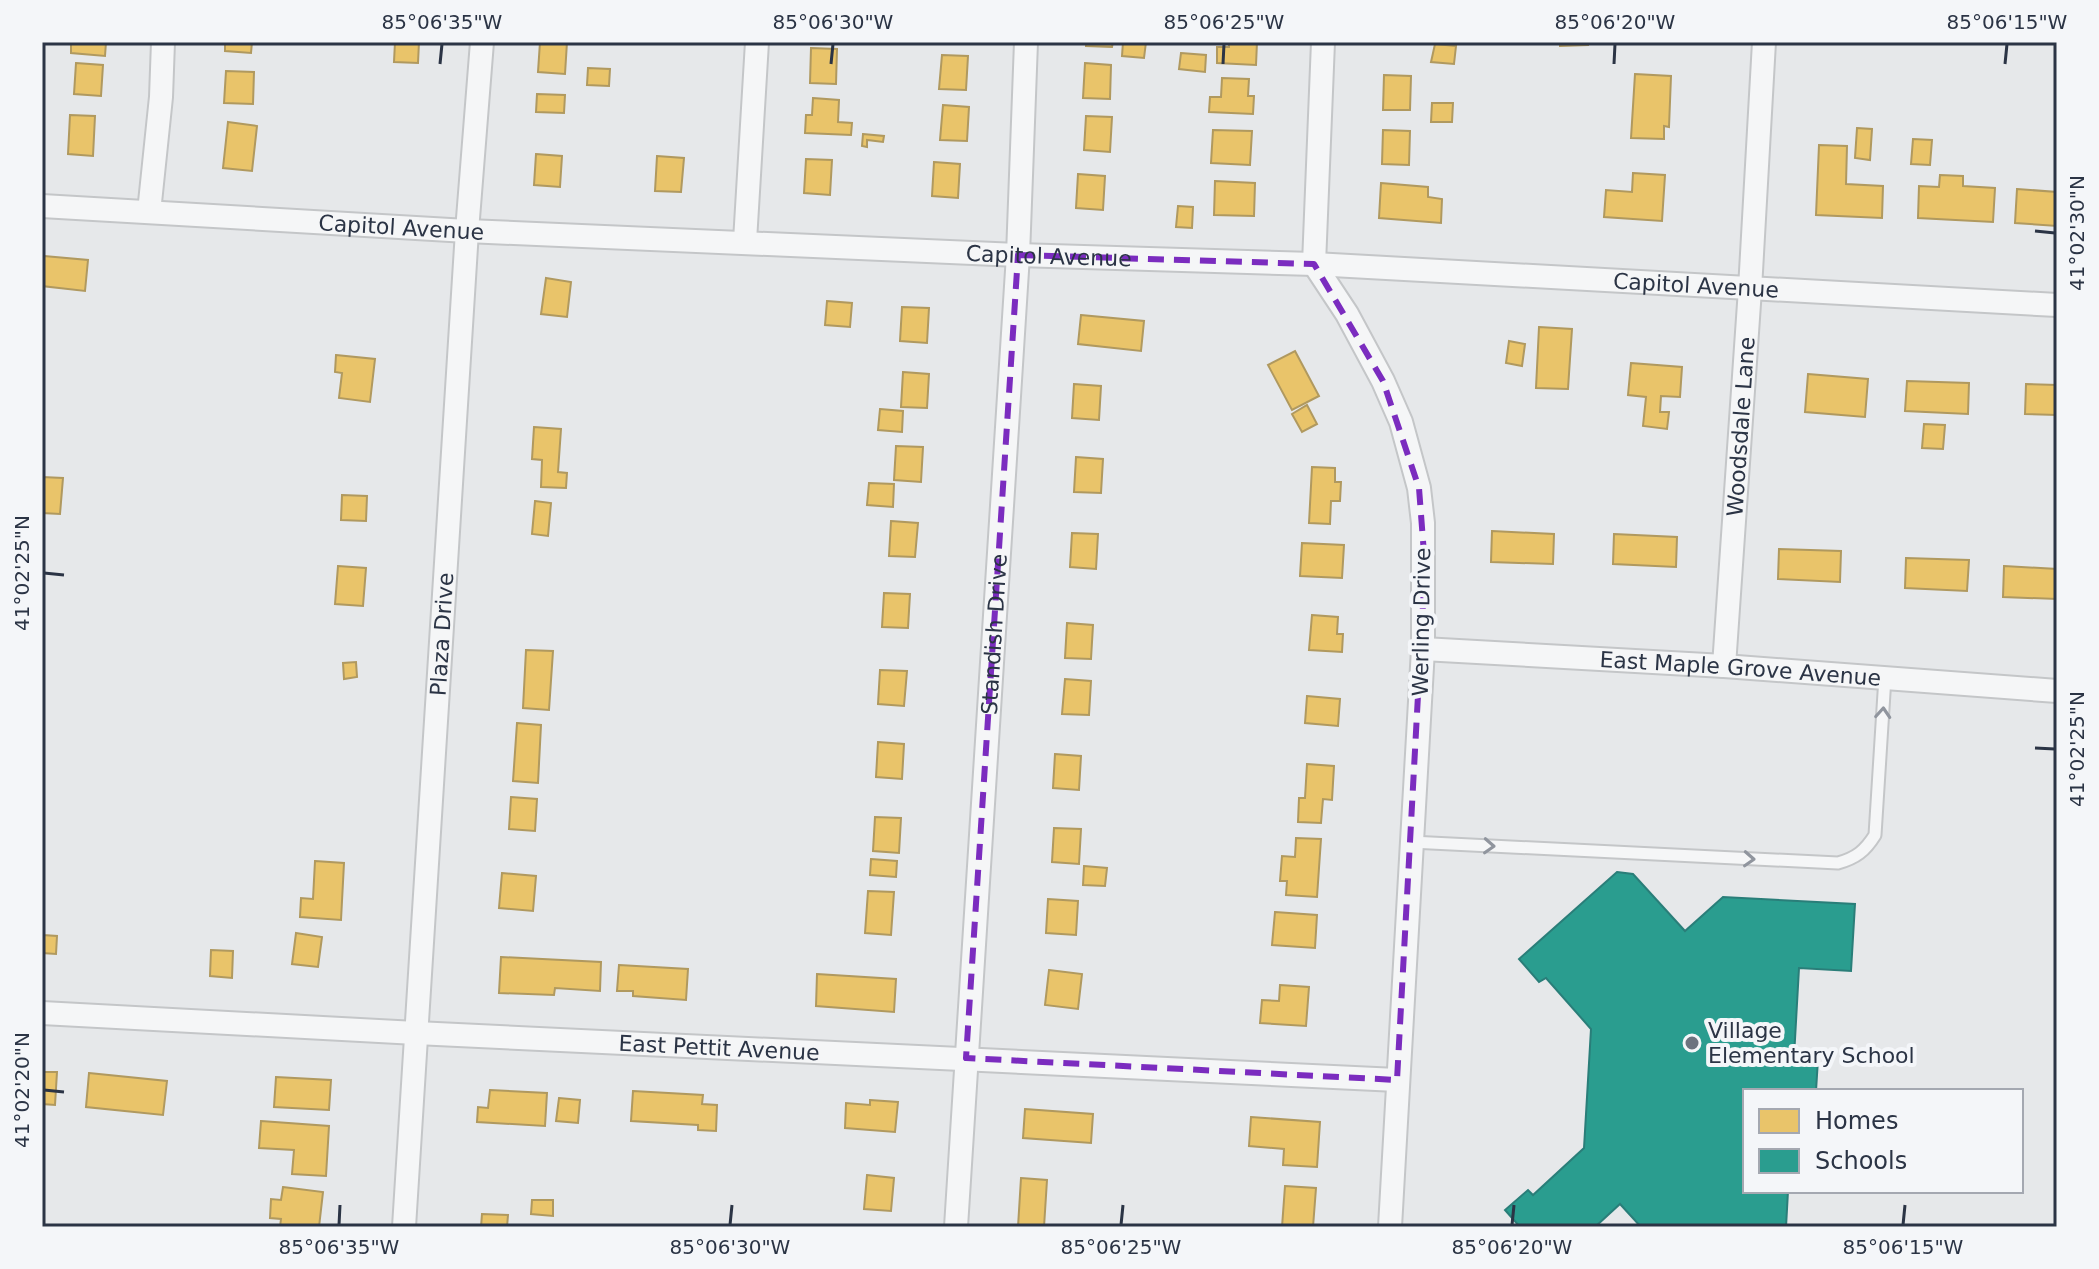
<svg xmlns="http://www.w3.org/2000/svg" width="2099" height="1269" font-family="'DejaVu Sans',sans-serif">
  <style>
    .homes { fill: #e9c46a; stroke: #b0995f; stroke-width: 2 }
    .schools { fill: #2a9d8f; stroke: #2a7e79; stroke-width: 2 }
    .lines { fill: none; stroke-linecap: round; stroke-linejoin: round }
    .lane-casing { stroke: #c4c6c8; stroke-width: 15 }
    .street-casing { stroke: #c4c6c8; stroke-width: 26 }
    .lane { stroke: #f5f6f7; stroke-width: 11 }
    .street { stroke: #f5f6f7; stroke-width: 22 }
    .oneway { stroke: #90959e }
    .marked { fill: none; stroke: #7b2cbf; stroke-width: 6; stroke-dasharray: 16 10; stroke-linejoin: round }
    .ticks { fill: none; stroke: #2b3445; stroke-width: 3 }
    .poi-dot { fill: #6c737f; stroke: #f4f6f9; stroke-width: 3 }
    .labels { text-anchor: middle; stroke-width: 8; stroke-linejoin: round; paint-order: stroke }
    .street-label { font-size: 22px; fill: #2b3445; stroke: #f4f6f9 }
    .poi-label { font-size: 22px; fill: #2b3445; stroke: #f4f6f9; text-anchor: start }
    .neatline { fill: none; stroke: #2b3445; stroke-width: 3 }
    .ticks-label { font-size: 20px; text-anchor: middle; fill: #2b3445 }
  </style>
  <rect width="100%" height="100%" fill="#e6e8ea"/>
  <g class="homes">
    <polygon points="71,42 106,42 105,56 71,53"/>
    <polygon points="225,42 252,42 251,53 225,51"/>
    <polygon points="395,42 419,42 418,63 394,62"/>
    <polygon points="540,42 567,42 565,74 538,72"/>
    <polygon points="1086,42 1113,42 1112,47 1086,46"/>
    <polygon points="1123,42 1146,42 1144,58 1122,56"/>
    <polygon points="1229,42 1257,42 1256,65 1217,63 1217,47 1229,47"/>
    <polygon points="1560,42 1588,42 1588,45 1560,46"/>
    <polygon points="1435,44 1456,46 1454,64 1431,62"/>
    <polygon points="811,48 837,49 836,84 810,83"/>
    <polygon points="1181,53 1206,55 1205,72 1179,69"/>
    <polygon points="942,55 968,56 966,90 939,89"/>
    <polygon points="76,63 103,65 101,96 74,94"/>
    <polygon points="1085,63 1111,65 1110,99 1083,98"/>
    <polygon points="588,68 610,69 609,86 587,85"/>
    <polygon points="226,71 254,72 253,104 224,103"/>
    <polygon points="1635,74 1671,76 1669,127 1664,126 1664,139 1631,138"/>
    <polygon points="1384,75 1411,76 1410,110 1383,110"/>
    <polygon points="1222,78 1249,79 1248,96 1254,96 1253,114 1209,112 1210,97 1221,97"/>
    <polygon points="537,94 565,95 564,113 536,112"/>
    <polygon points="813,98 839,100 838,122 852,123 851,135 805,133 806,115 812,115"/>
    <polygon points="1432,103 1453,103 1452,122 1431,122"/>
    <polygon points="943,105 969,107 967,141 940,140"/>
    <polygon points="70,115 95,116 93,156 68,154"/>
    <polygon points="1086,116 1112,117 1110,152 1084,150"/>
    <polygon points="228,122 257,126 252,171 223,168"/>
    <polygon points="1857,128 1872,129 1870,160 1855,158"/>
    <polygon points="1213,130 1252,131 1250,165 1211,163"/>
    <polygon points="1383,130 1410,131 1409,165 1382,164"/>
    <polygon points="863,134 884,136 883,142 867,140 867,147 862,146"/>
    <polygon points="1913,139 1932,140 1930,165 1911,164"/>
    <polygon points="1819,145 1847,146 1846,184 1883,186 1882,218 1816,215"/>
    <polygon points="536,154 562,156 560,187 534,185"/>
    <polygon points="657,156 684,158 681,192 655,191"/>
    <polygon points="806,159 832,160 830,195 804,193"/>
    <polygon points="934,162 960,164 958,198 932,196"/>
    <polygon points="1633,173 1665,175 1662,221 1604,217 1606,190 1632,192"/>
    <polygon points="1078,174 1105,176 1103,210 1076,208"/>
    <polygon points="1940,175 1963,176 1963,186 1995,188 1993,222 1918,218 1919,186 1939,187"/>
    <polygon points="1215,181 1255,183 1254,216 1214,215"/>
    <polygon points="1381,183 1428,187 1428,197 1442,199 1441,223 1379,218"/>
    <polygon points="2017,189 2057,192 2057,226 2015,223"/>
    <polygon points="1178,206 1193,207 1192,228 1176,227"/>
    <polygon points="44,256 88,260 85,291 42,286"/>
    <polygon points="546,278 571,282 567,317 541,314"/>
    <polygon points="827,301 852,303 850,327 825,325"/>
    <polygon points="902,307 929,308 927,343 900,341"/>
    <polygon points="1081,315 1144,321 1141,351 1078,344"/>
    <polygon points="1539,327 1572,329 1568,389 1536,388"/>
    <polygon points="1509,341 1525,344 1522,366 1506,363"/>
    <polygon points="1295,351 1319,396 1292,410 1268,365"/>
    <polygon points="336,355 375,359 370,402 339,398 342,373 335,372"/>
    <polygon points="1631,363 1682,367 1680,397 1661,396 1660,412 1669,412 1667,429 1643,426 1646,397 1628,395"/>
    <polygon points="903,372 929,374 927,408 901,407"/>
    <polygon points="1808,374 1868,379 1865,417 1805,412"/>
    <polygon points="1907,381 1969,383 1968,414 1905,411"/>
    <polygon points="1074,384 1101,386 1099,420 1072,418"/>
    <polygon points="2026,384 2057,385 2057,415 2025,414"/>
    <polygon points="1307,405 1317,424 1302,432 1292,414"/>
    <polygon points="880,409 903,411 902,432 878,430"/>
    <polygon points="1924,424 1945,425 1943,449 1922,448"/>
    <polygon points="534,427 561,429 558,472 567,473 566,488 541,487 542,460 532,459"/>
    <polygon points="896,446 923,447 921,482 894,480"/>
    <polygon points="1076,457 1103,459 1101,493 1074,492"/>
    <polygon points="1312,467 1335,468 1335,482 1341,482 1340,501 1331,501 1330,524 1309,523"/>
    <polygon points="42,477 63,478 60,514 42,513"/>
    <polygon points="869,483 894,484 893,507 867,505"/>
    <polygon points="342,495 367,496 366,521 341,520"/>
    <polygon points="535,501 551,503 548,536 532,534"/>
    <polygon points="891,521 918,523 915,557 889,556"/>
    <polygon points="1492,531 1554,534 1553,564 1491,562"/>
    <polygon points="1072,533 1098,534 1096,569 1070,567"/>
    <polygon points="1614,534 1677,537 1676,567 1613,564"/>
    <polygon points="1302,543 1344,545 1342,578 1300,576"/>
    <polygon points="1779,549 1841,551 1840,582 1778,579"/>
    <polygon points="1906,558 1969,560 1967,591 1905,588"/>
    <polygon points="338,566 366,568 363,606 335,604"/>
    <polygon points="2004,566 2057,569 2057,599 2003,597"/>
    <polygon points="884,593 910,594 908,628 882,627"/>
    <polygon points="1312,615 1338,617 1337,634 1343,634 1342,652 1309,650"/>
    <polygon points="1067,623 1093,625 1091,659 1065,658"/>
    <polygon points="526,650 553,651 549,710 523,708"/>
    <polygon points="356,662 357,677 344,679 343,663"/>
    <polygon points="880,670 907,671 904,706 878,704"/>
    <polygon points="1065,679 1091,681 1089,715 1062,714"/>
    <polygon points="1307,696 1340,699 1338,726 1305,723"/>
    <polygon points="517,723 541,725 538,783 513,781"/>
    <polygon points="878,742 904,744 902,779 876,777"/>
    <polygon points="1055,754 1081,756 1079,790 1053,788"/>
    <polygon points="1307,764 1334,766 1332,800 1323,799 1321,823 1298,822 1299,798 1305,798"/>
    <polygon points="511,797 537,799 535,831 509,829"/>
    <polygon points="875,817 901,818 899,853 873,851"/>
    <polygon points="1054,828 1081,829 1079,864 1052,862"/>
    <polygon points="1296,838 1321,839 1317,897 1286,895 1287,881 1280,881 1282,856 1295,857"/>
    <polygon points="871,859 897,861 896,877 870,875"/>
    <polygon points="315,861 344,863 341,920 300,917 301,898 313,899"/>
    <polygon points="1084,866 1107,868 1105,886 1083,885"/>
    <polygon points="502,873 536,876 533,911 499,908"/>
    <polygon points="868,891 894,892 891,935 865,933"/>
    <polygon points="1048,899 1078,901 1076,935 1046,933"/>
    <polygon points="1275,912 1317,915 1315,948 1272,945"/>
    <polygon points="42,922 43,935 57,936 56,954 42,953"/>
    <polygon points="296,933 322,937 318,967 292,964"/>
    <polygon points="211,950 233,951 232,978 210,976"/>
    <polygon points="501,957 601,962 600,991 555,988 554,995 499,993"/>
    <polygon points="619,965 688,969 686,1000 633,996 633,991 617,991"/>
    <polygon points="1049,970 1082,974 1078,1009 1045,1005"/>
    <polygon points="817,974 896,979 894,1012 816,1006"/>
    <polygon points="1280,985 1309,987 1306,1026 1260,1023 1262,1000 1279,1001"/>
    <polygon points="42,1072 57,1072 55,1105 42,1104"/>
    <polygon points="89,1073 167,1081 163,1115 86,1107"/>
    <polygon points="276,1077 331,1080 329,1110 274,1107"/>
    <polygon points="490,1090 547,1093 545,1126 477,1122 478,1107 488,1108"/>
    <polygon points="633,1091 703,1095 702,1104 717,1105 716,1131 698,1130 698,1125 631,1121"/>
    <polygon points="559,1098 580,1100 578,1123 556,1121"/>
    <polygon points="870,1100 898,1102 895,1132 845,1128 846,1103 870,1105"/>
    <polygon points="1025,1109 1093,1114 1091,1143 1023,1138"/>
    <polygon points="1251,1117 1320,1122 1317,1167 1283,1165 1284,1149 1249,1146"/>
    <polygon points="261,1121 329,1126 326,1176 292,1174 294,1150 259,1148"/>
    <polygon points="867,1175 894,1178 891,1211 864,1209"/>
    <polygon points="1021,1178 1047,1180 1044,1227 1018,1227"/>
    <polygon points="1285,1186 1316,1188 1313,1227 1282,1227"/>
    <polygon points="283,1187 323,1192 319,1227 280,1227 281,1219 270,1218 271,1199 281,1200"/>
    <polygon points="532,1200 553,1200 553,1216 531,1214"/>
    <polygon points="482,1214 508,1215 507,1227 481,1227"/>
  </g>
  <polygon class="schools" points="1617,872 1633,874 1685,931 1723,897 1855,904 1851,971 1799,968 1794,1057 1818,1059 1816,1091 1745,1091 1745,1191 1788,1191 1786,1227 1641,1227 1620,1204 1595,1227 1520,1227 1505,1210 1528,1190 1533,1195 1584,1148 1591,1029 1546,978 1539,982 1519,959"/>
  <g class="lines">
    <g class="lane-casing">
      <path id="lane" d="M1411 842 1838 863C1856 858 1865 851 1875 835L1885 677"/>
    </g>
    <g class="street-casing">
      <g id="street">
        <polyline points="1323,42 1314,264 1347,314 1383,381 1401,422 1419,488 1423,523 1423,649 1390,1227"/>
        <path id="s1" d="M42 206 467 231 1018 255 1314 264 2057 305"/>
        <polyline points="149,212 161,97 163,42"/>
        <polyline points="745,241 757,42"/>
        <path id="s2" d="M1423 649 1724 666 2057 691"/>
        <path id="s3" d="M1724 666 1750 289 1764 42"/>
        <path id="s4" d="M42 1013 416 1033 1397 1080"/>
        <path id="s5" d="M404 1227 467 231 482 42"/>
        <path id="s6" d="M956 1227 1018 255 1026 42"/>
      </g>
    </g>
    <use href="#lane" class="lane"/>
    <use href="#street" class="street"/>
  </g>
  <defs><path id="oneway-chevron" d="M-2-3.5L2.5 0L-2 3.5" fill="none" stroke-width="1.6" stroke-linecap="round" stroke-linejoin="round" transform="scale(2)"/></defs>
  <g class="oneway">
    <use href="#oneway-chevron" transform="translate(1883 713) rotate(-86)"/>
    <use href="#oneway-chevron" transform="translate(1489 846) rotate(3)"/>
    <use href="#oneway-chevron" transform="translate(1749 859) rotate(3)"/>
  </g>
  <path class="marked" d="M1018 255 1314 264 1383 381 1419 488 1425 567 1397 1080 966 1058Z"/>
  <path class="ticks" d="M440 64 442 44M831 64 833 44M1223 64 1224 44M1614 64 1615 44M2005 64 2007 44M2035 231 2055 233M44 573 64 575M2035 748 2055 749M44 1090 64 1092M339 1225 340 1205M730 1225 732 1205M1121 1225 1123 1205M1512 1225 1514 1205M1903 1225 1905 1205"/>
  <circle class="poi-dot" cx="1692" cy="1043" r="8"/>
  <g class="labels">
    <g class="street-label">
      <text dy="8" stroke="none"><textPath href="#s1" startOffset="360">Capitol Avenue</textPath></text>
      <text dy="8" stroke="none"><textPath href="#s1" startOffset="1008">Capitol Avenue</textPath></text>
      <text dy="8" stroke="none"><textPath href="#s1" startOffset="1656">Capitol Avenue</textPath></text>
      <text dy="8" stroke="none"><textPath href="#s3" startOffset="240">Woodsdale Lane</textPath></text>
      <text transform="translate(1421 622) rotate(-89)" y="8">Werling Drive</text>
      <text dy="8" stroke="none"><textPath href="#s5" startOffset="594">Plaza Drive</textPath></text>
      <text dy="8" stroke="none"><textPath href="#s6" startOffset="594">Standish Drive</textPath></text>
      <text dy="8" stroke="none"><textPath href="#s2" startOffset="318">East Maple Grove Avenue</textPath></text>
      <text dy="8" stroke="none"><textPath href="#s4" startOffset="678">East Pettit Avenue</textPath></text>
    </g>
    <g class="poi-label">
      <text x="1708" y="1038">Village<tspan x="1708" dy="25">Elementary School</tspan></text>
    </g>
  </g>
  <rect width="2099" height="1269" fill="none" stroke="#f4f6f9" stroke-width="88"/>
  <rect x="1743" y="1089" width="280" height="104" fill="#f4f6f9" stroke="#a4a8b1" stroke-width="2"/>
  <rect x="1759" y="1109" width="40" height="24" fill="#e9c46a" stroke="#a4a8b1" stroke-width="2"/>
  <text x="1815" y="1129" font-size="24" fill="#2b3445">Homes</text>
  <rect x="1759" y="1149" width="40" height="24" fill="#2a9d8f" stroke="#a4a8b1" stroke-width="2"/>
  <text x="1815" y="1169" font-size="24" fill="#2b3445">Schools</text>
  <rect x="44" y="44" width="2011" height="1181" class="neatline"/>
  <g class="ticks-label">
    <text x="442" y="29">85°06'35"W</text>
    <text x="833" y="29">85°06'30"W</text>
    <text x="1224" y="29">85°06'25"W</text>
    <text x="1615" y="29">85°06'20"W</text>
    <text x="2007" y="29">85°06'15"W</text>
    <text transform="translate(2077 233) rotate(-90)" y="7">41°02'30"N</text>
    <text transform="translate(22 573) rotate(-90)" y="7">41°02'25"N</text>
    <text transform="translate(2077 749) rotate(-90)" y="7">41°02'25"N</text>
    <text transform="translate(22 1090) rotate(-90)" y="7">41°02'20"N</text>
    <text x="339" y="1254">85°06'35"W</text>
    <text x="730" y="1254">85°06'30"W</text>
    <text x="1121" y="1254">85°06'25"W</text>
    <text x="1512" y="1254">85°06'20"W</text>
    <text x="1903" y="1254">85°06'15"W</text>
  </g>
</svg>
